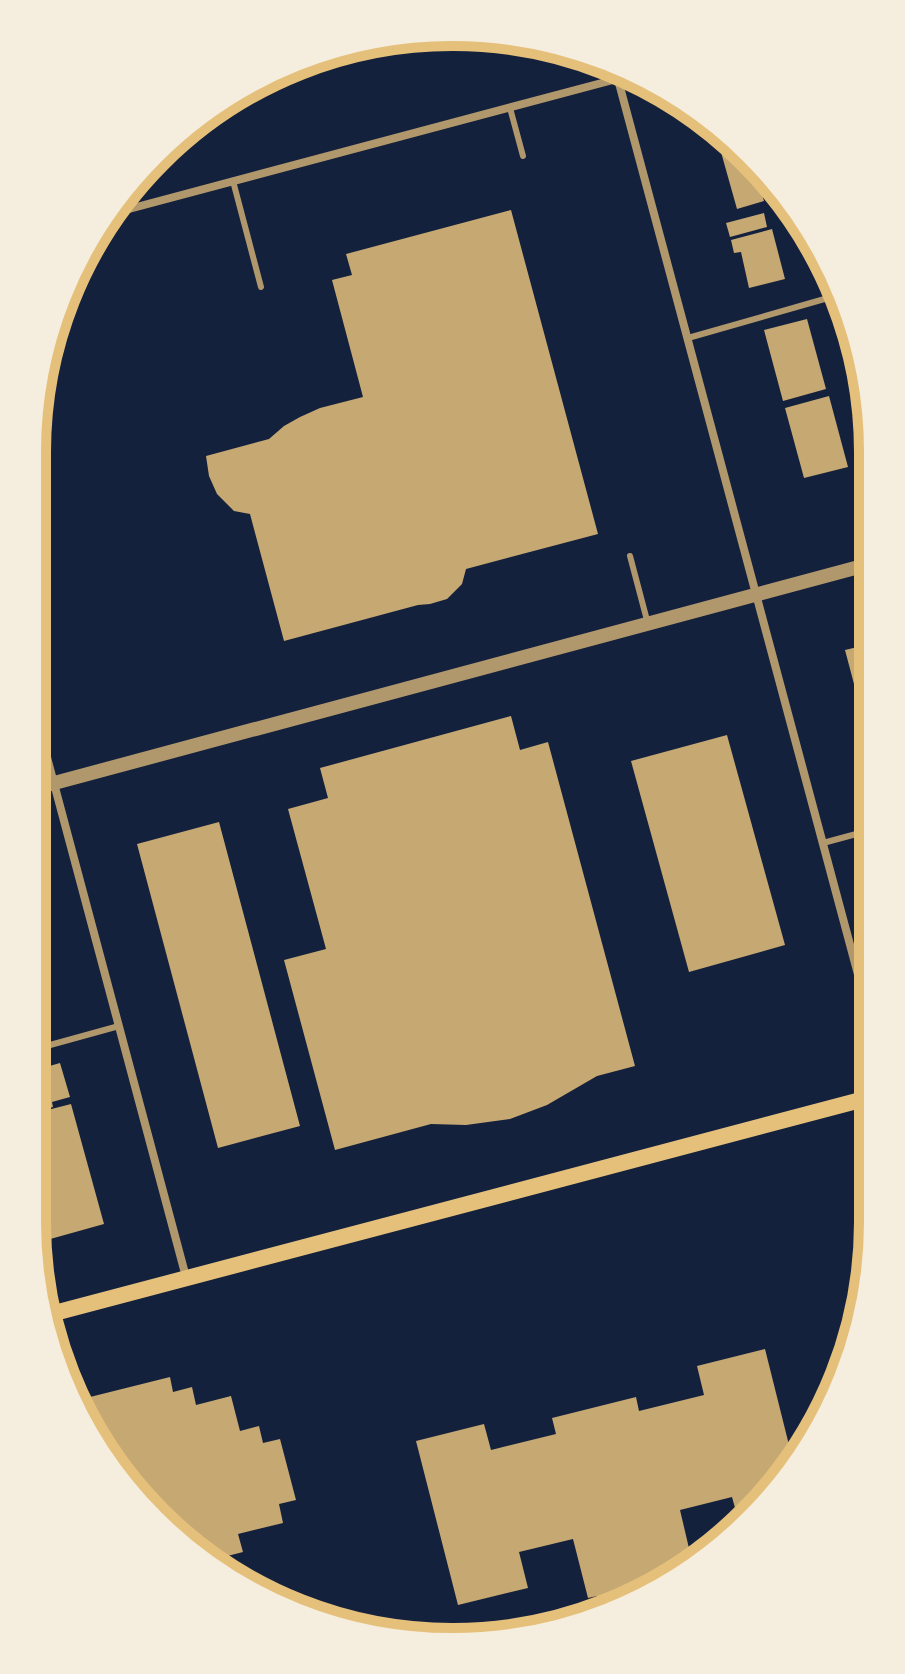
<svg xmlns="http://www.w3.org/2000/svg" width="905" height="1674" font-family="Quicksand,sans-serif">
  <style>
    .building { fill: #c6a872 }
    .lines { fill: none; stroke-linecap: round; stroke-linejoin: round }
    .service { stroke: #b1986c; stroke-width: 6 }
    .minor { stroke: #b1986c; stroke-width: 8 }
    .tertiary { stroke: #b1986c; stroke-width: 14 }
    .secondary { stroke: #e5c07b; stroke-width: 16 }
    .rim { fill: none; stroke: #e5c07b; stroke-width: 10 }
  </style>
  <rect width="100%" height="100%" fill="#14213d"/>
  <g class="building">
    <polygon points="394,43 354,56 351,46"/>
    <polygon points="345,46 349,61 315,70 313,62"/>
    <polygon points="309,64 311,73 277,82 277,79"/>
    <polygon points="734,141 774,187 761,191 764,201 737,209 719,145"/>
    <polygon points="511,210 598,534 466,569 462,584 447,599 430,604 418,605 284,641 250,514 234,511 217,494 209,476 206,456 269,439 284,426 300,417 320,408 363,397 332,280 352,275 346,254"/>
    <polygon points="764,213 767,227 730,237 726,223"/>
    <polygon points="772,229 785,279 749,288 741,252 734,253 731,240"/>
    <polygon points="810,234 829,268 819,271"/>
    <polygon points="807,319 826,389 783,401 764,330"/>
    <polygon points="866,385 869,398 869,458 851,389"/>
    <polygon points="829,396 848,467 804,478 785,408"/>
    <polygon points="870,644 870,716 863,718 845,650"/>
    <polygon points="511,716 520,750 548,742 635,1066 597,1076 547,1105 510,1119 466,1125 431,1124 335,1150 284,960 326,949 288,809 328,798 320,768"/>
    <polygon points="727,735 785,945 689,972 631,761"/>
    <polygon points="219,822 300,1126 218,1148 137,844"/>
    <polygon points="60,1063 70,1097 52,1102 53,1107 36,1112 34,1107 32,1108 32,1071"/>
    <polygon points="71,1104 104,1224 36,1243 32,1222 32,1114"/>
    <polygon points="765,1349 793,1461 740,1526 732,1497 680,1510 692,1561 614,1610 601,1613 597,1596 588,1598 573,1539 519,1552 528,1588 458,1605 416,1441 484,1424 491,1450 556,1434 552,1418 636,1397 639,1411 704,1395 697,1366"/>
    <polygon points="170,1377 173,1392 192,1387 196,1405 231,1396 240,1431 259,1426 263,1443 280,1439 296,1500 279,1504 283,1523 238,1534 243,1552 208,1561 170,1526 168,1515 161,1517 119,1478 78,1400"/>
  </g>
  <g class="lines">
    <g class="service">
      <polyline points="510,108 523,156"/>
      <polyline points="233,181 261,287"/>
      <polyline points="688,338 842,294"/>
      <polyline points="630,556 648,624"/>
      <polyline points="823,843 871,830"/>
      <polyline points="32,1050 119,1026"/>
    </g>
    <g class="minor">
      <polyline points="616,72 871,1023"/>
      <polyline points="114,213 628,76"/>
      <polyline points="33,705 186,1277"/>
    </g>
    <polyline class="tertiary" points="32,789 870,564"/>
    <polyline class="secondary" points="47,1315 872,1097"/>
  </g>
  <path d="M0 0H905V1674H0ZM452 46H453A406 406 0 0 1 859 452V1222A406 406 0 0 1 453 1628H452A406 406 0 0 1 46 1222V452A406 406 0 0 1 452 46Z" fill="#f5edde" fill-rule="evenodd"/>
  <path class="rim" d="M452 46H453A406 406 0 0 1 859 452V1222A406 406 0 0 1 453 1628H452A406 406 0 0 1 46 1222V452A406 406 0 0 1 452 46Z"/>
</svg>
